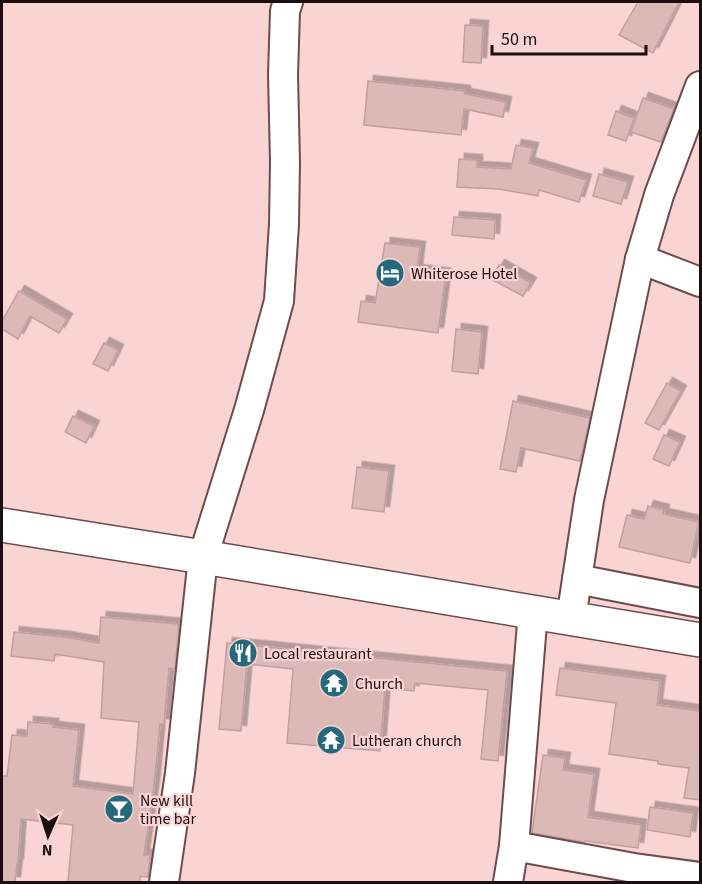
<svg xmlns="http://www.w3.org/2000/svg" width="702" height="884" font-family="'Source Sans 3',sans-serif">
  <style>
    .building { fill: #dcb8b7; stroke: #c29f9f; stroke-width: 1.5; filter: url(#shadow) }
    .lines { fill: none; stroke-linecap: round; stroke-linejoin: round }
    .minor-casing { stroke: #6c4c4d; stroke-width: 32 }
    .highway-casing { stroke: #6c4c4d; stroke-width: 36 }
    .minor { stroke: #fff; stroke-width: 28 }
    .highway { stroke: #fff; stroke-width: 33 }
    .labels { text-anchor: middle; stroke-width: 4.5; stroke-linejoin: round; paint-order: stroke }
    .poi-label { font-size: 16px; fill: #1b0e0e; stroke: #f9d4d3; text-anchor: start }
  </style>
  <defs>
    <filter id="shadow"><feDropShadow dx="5.5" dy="-5.5" stdDeviation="0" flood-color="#0004"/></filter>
  </defs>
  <rect width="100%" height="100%" fill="#f9d4d3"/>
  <g class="building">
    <polygon points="638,2 679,2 653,53 619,35"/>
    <polygon points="465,25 483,26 481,63 463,62"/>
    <polygon points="368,81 465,91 465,94 506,102 503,117 464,109 461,135 364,125"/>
    <polygon points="643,98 674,109 661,142 631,132"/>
    <polygon points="616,111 634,118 626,141 608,135"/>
    <polygon points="516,145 533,148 529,163 586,180 579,202 539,190 538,196 498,189 457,187 459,159 477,160 477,167 511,169"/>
    <polygon points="599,174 628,182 621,204 593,196"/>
    <polygon points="454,217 495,220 494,239 452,235"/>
    <polygon points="385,243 420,247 417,270 446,274 438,333 358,322 361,301 375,303"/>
    <polygon points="499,265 531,283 523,296 491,279"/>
    <polygon points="19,291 67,319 59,333 30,316 18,339 2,329 2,321"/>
    <polygon points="456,329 482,332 478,374 452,371"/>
    <polygon points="104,343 118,350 108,371 93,364"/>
    <polygon points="667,383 681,391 659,430 645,423"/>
    <polygon points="513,401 590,418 580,461 521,448 516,472 500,469"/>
    <polygon points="73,416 94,426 86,443 65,432"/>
    <polygon points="664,435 680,442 669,466 653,459"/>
    <polygon points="357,467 389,471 384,512 352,508"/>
    <polygon points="648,506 664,510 663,514 699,522 690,563 619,547 627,515 644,519"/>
    <polygon points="101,617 179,624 175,669 169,668 164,724 160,724 154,786 144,855 150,855 148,877 140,876 140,882 68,882 73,825 21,819 18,864 17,864 15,882 2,882 2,776 7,776 12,735 27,736 28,722 53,724 53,727 79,730 73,786 133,794 139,722 101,718 104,662 55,654 54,661 11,656 14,632 65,637 99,643"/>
    <polygon points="227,643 507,671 498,761 481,759 488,690 415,683 414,691 385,688 380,751 287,743 293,669 247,664 241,731 219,729"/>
    <polygon points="560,668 660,681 657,705 700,711 700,800 684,798 689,768 658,764 658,761 609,754 616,703 556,695"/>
    <polygon points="543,755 565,758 563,770 594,774 588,817 641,825 638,848 585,841 584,842 532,833"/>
    <polygon points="650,807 693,813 690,837 647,830"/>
  </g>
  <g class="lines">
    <g class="minor-casing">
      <g id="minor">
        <polyline points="640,259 700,282"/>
        <polyline points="577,579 700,603"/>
        <polyline points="571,619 589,500 640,259 659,195 700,86"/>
        <polyline points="514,846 634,868 700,877"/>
        <polyline points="164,882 180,773 203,557 249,410 279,301 284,224 285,162 283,75 285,11 288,2"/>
        <polyline points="508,882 514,846 533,611"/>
      </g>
    </g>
    <g class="highway-casing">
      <polyline id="highway" points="2,525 203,557 700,640"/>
    </g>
    <use href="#minor" class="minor"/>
    <use href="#highway" class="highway"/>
  </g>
  <defs>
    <g id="hotel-disc" transform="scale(1.5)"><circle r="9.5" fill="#27697c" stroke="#f9d4d3"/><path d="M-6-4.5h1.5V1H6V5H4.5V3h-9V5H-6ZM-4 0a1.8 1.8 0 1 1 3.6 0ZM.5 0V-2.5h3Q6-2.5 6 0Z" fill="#fff"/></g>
    <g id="restaurant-disc" transform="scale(1.5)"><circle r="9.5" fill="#27697c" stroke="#f9d4d3"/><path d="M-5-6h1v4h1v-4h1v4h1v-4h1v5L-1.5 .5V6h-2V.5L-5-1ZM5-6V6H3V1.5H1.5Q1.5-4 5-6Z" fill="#fff"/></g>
    <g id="temple-disc" transform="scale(1.5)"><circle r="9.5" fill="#27697c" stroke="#f9d4d3"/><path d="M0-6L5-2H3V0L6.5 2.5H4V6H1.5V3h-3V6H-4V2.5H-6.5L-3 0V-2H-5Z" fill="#fff"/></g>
    <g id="bar-disc" transform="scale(1.5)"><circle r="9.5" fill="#27697c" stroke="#f9d4d3"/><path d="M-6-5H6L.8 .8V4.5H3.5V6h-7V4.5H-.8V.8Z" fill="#fff"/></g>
  </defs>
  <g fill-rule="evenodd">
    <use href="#hotel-disc" x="390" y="273"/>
    <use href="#restaurant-disc" x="243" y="653"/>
    <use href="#temple-disc" x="334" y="683"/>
    <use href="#temple-disc" x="331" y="740"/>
    <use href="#bar-disc" x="119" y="809"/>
  </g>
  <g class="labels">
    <g class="poi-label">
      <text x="411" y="279">Whiterose Hotel</text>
      <text x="264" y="659">Local restaurant</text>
      <text x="355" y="689">Church</text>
      <text x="352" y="746">Lutheran church</text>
      <text x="140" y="806">New kill<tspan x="140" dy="18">time bar</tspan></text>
    </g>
  </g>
  <rect width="702" height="884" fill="none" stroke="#1b0e0e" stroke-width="6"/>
  <g transform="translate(48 836) rotate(183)" stroke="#f9d4d3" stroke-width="4.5" paint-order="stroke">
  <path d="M0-4.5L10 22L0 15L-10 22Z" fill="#1b0e0e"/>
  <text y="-9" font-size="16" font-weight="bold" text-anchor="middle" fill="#1b0e0e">N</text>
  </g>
  <path d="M492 45v9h154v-9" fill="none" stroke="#1b0e0e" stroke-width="3"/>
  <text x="501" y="45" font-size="18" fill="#1b0e0e" stroke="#f9d4d3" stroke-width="4.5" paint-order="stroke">50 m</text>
</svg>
